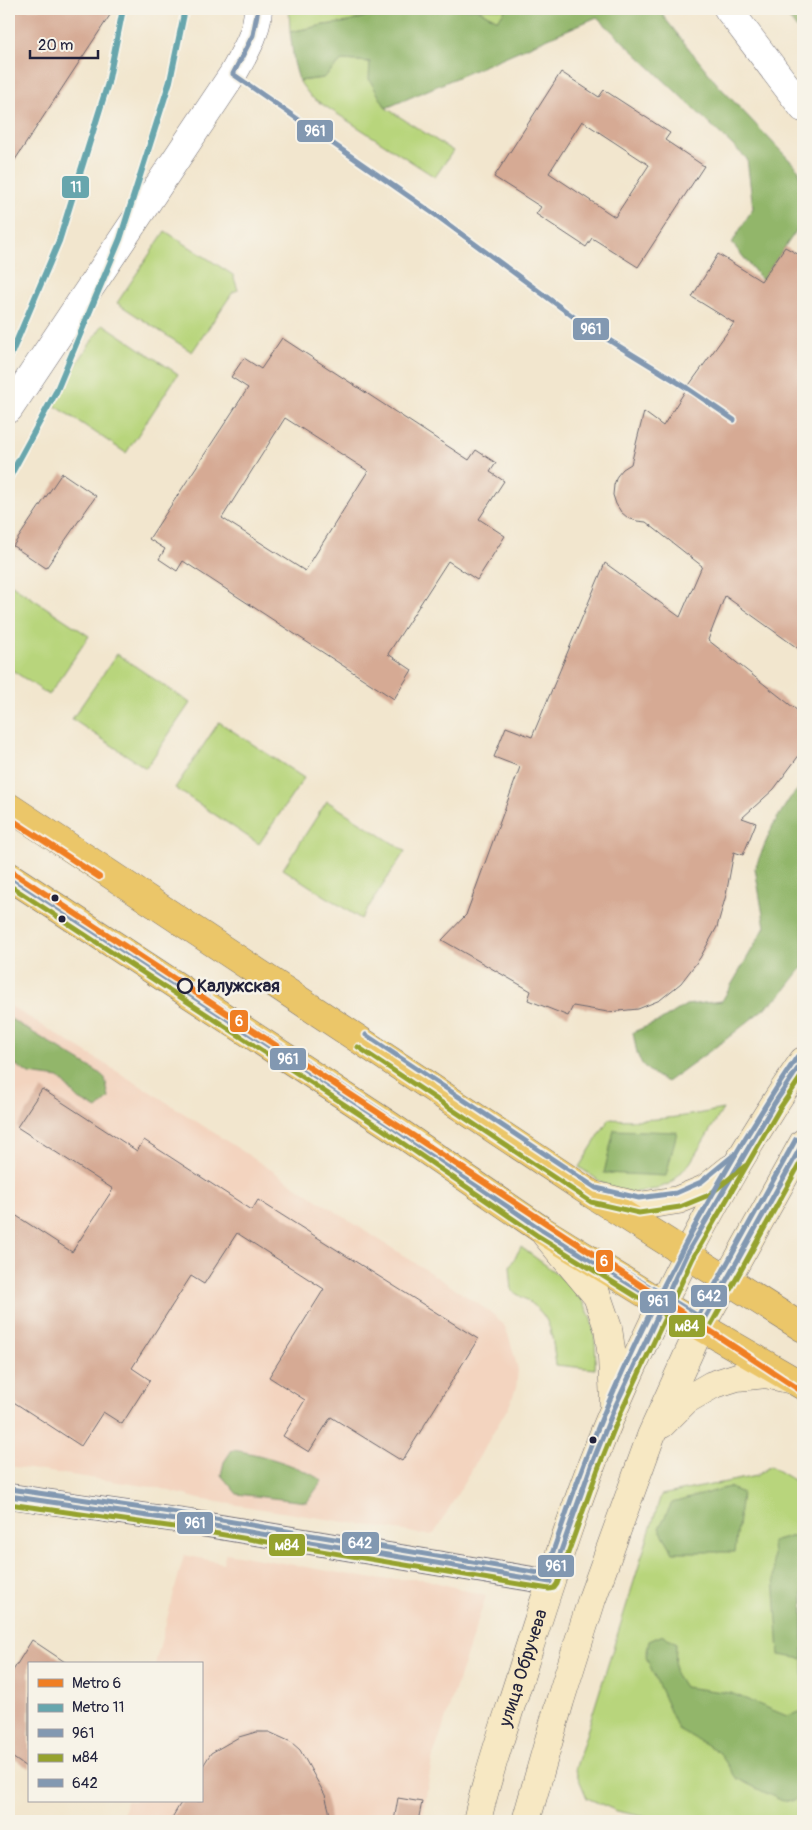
<svg xmlns="http://www.w3.org/2000/svg" width="812" height="1830" font-family="Pangolin,sans-serif">
  <style>
    .built { fill: #f3d4bf }
    .green { fill: #b8d57b; stroke: #6d7c5b }
    .forest { fill: #92b66b; stroke: #5a6c53 }
    .building { fill: #d6aa94; fill-rule: evenodd }
    .lines { fill: none; stroke-linecap: round; stroke-linejoin: round }
    .minor-casing { stroke: #6b676e; stroke-width: 26 }
    .tertiary-casing { stroke: #6b676e; stroke-width: 29 }
    .secondary-casing { stroke: #6b676e; stroke-width: 29 }
    .primary-casing { stroke: #6b676e; stroke-width: 29 }
    .minor { stroke: #fff; stroke-width: 24 }
    .tertiary { stroke: #fff; stroke-width: 28 }
    .secondary { stroke: #f7e8c3; stroke-width: 28 }
    .primary { stroke: #ebc669; stroke-width: 28 }
    .bus-1-casing { stroke: #f7f3e8; stroke-width: 9 }
    .bus-2-casing { stroke: #f7f3e8; stroke-width: 9 }
    .bus-3-casing { stroke: #f7f3e8; stroke-width: 9 }
    .bus-1 { stroke: #8298b1; stroke-width: 5 }
    .bus-2 { stroke: #95a22e; stroke-width: 5 }
    .bus-3 { stroke: #8298b1; stroke-width: 5 }
    .metro-1-casing { stroke: #f7f3e8; stroke-width: 10 }
    .metro-2-casing { stroke: #f7f3e8; stroke-width: 10 }
    .metro-1 { stroke: #f07e23; stroke-width: 6 }
    .metro-2 { stroke: #67a6ad; stroke-width: 6 }
    .bus-dot { fill: #22223b; stroke: #f7f3e8; stroke-width: 2 }
    .stop-dot { fill: #f7f3e8; stroke: #22223b; stroke-width: 2.5 }
    .labels { text-anchor: middle; stroke-width: 5; stroke-linejoin: round; paint-order: stroke }
    .stop-label { font-size: 18px; font-weight: bold; fill: #22223b; stroke: #f7f3e8; text-anchor: start }
    .street-label { font-size: 18px; fill: #22223b; stroke: #f7f3e8 }
    .line-badge { stroke: #f7f3e8; stroke-width: 2 }
    .badge-label { font-size: 14px; text-anchor: middle; font-weight: bold; fill: #fff }
  </style>
  <rect width="100%" height="100%" fill="#f7f3e8"/>
  <filter id="ink" filterUnits="userSpaceOnUse"><feTurbulence type="fractalNoise" baseFrequency=".02" numOctaves="2"/><feDisplacementMap in="SourceGraphic" scale="10" xChannelSelector="R" yChannelSelector="G"/><feConvolveMatrix kernelMatrix="1 2 1 2 8 2 1 2 1" color-interpolation-filters="sRGB"/></filter>
  <filter id="wash" filterUnits="userSpaceOnUse"><feTurbulence type="fractalNoise" baseFrequency=".0096" numOctaves="4" result="noise"/><feDisplacementMap in="SourceGraphic" scale="20" xChannelSelector="R" yChannelSelector="G"/><feGaussianBlur stdDeviation="1.12" result="paint"/><feColorMatrix in="noise" values="0 0 0 0 0 0 0 0 0 0 0 0 0 0 0 0 0 1.4 0 .05"/><feComposite in="paint" operator="in"/></filter>
  <g filter="url(#wash)">
    <rect width="100%" height="100%" fill="#f2e6ce"/>
    <g class="built">
      <polygon points="9,1005 157,1096 480,1305 495,1316 504,1325 509,1337 518,1370 516,1388 510,1404 434,1534 428,1535 346,1522 199,1499 159,1488 9,1466"/>
      <polygon points="226,1553 374,1579 424,1579 486,1596 432,1760 422,1821 122,1821 126,1801 201,1801 201,1664 155,1664 184,1555 223,1563"/>
    </g>
    <g class="green">
      <polygon points="289,9 418,9 410,12 384,10 349,22 324,25 290,32"/>
      <polygon points="477,9 506,9 498,20"/>
      <polygon points="343,60 370,62 386,108 453,151 435,177 311,97 299,81 323,78"/>
      <polygon points="165,231 233,275 238,290 233,292 192,352 117,303"/>
      <polygon points="103,324 178,374 126,453 51,403"/>
      <polygon points="9,583 89,636 49,695 9,668"/>
      <polygon points="117,654 190,703 146,768 72,719"/>
      <polygon points="219,722 304,778 259,844 175,788"/>
      <polygon points="327,801 405,851 361,919 283,869"/>
      <path d="M723 1109 690 1163 671 1183 657 1189 630 1193 613 1190 579 1167 609 1119C650 1122 684 1117 723 1109Z"/>
      <path d="M521 1247C572 1285 600 1299 595 1369L556 1365C550 1321 551 1314 512 1291L510 1266Z"/>
      <polygon points="770,1466 803,1486 803,1821 665,1821 617,1811 587,1798 575,1770 661,1495 756,1476"/>
    </g>
    <g class="forest">
      <polygon points="418,9 477,9 498,20 506,9 662,9 663,16 718,85 799,170 803,221 762,280 732,243 753,208 747,159 597,17 386,108 369,79 370,62 343,60 323,78 299,81 294,62 290,32 324,25 349,22 384,10 410,12"/>
      <polygon points="782,9 803,9 803,37"/>
      <path d="M803 784V967L780 996 725 1040 667 1082C639 1067 638 1062 633 1032L660 1021 686 1005 722 1001 765 927 755 868 773 825 790 798Z"/>
      <polygon points="9,1018 98,1072 105,1078 109,1098 97,1109 79,1099 59,1078 29,1074 9,1060"/>
      <polygon points="614,1130 677,1132 666,1176 604,1173"/>
      <path d="M232 1450C257 1453 302 1466 322 1481L307 1502 237 1494 221 1475 224 1462Z"/>
      <polygon points="729,1487 742,1493 735,1552 673,1552 659,1528 672,1503"/>
      <polygon points="800,1534 803,1535 803,1659 779,1655 772,1542"/>
      <polygon points="663,1635 676,1643 675,1673 684,1687 731,1693 787,1716 803,1711 803,1796 793,1801 778,1799 736,1778 719,1752 678,1729 646,1657 649,1641"/>
    </g>
    <g id="blocks">
      <g class="building">
        <polygon points="9,9 114,9 9,169"/>
        <path d="M561 72 599 97 604 90 670 133 665 140 704 166 638 267 592 238 586 247 536 214 541 207 494 177ZM582 121 649 165 615 217 549 173Z"/>
        <polygon points="785,247 803,257 803,652 725,596 708,640 803,715 803,750 774,789 742,818 756,823 750,838 743,855 734,852 726,895 717,927 700,958 681,983 660,1000 638,1009 608,1012 573,1006 568,1016 528,1000 531,991 442,940 466,915 520,767 494,757 506,727 532,737 605,563 680,617 702,566 646,522 637,521 628,518 621,512 616,504 613,495 614,485 617,476 623,469 631,464 644,412 663,426 687,388 734,323 692,297 718,254 761,281"/>
        <path d="M282 338 469 460 476 450 496 463 490 472 504 481 479 519 505 536 477 580 448 561 388 654 412 670 394 699 183 561 177 571 159 559 165 549 149 539 248 388 231 377 244 358 261 369ZM285 418 368 471 305 571 222 518Z"/>
        <polygon points="62,473 96,496 46,568 13,546"/>
        <polygon points="42,1089 137,1151 144,1140 252,1210 258,1200 478,1339 402,1461 331,1417 309,1452 283,1436 305,1400 269,1377 324,1289 237,1233 204,1284 191,1276 132,1368 150,1380 122,1424 103,1412 81,1446 9,1399 9,1211 72,1252 113,1189 17,1127"/>
        <polygon points="32,1640 68,1664 29,1664 29,1769 9,1755 9,1677"/>
        <polygon points="256,1732 269,1732 291,1742 300,1750 325,1795 329,1810 330,1821 170,1821 182,1801 201,1801 201,1769 211,1753 239,1737"/>
        <polygon points="398,1798 422,1802 418,1821 394,1821"/>
      </g>
    </g>
  </g>
  <g filter="url(#ink)">
    <use href="#blocks" fill-opacity="0" stroke="#6b676e" stroke-width="1"/>
    <g class="lines">
      <g class="minor-casing">
        <polyline id="minor" points="9,1496 190,1522 550,1582"/>
      </g>
      <g class="tertiary-casing">
        <g id="tertiary">
          <polyline points="728,9 803,108"/>
          <path d="M9 409 233 74C245 52 257 34 258 9"/>
        </g>
      </g>
      <g class="secondary-casing">
        <g id="secondary">
          <polyline points="598,1196 639,1206 678,1200 705,1189 730,1169"/>
          <polyline points="546,1235 597,1296 608,1328 612,1357 614,1404"/>
          <polyline points="662,1424 686,1400 712,1385 737,1377 766,1374 793,1380"/>
          <path id="s1" d="M477 1821C489 1767 509 1714 525 1661 552 1577 579 1491 614 1409 666 1288 728 1170 803 1061"/>
          <polyline points="526,1821 560,1701 592,1599 651,1436 701,1326 803,1143"/>
        </g>
      </g>
      <g class="primary-casing">
        <g id="primary">
          <polyline points="9,807 593,1195 803,1328"/>
          <polyline points="9,876 389,1125 542,1230 662,1304 803,1386"/>
        </g>
      </g>
      <use href="#minor" class="minor"/>
      <use href="#tertiary" class="tertiary"/>
      <use href="#secondary" class="secondary"/>
      <use href="#primary" class="primary"/>
      <g class="bus-1-casing">
        <g id="bus-1">
          <polyline points="258,9 253,35 233,74 437,216 586,326 687,388 734,420"/>
          <polyline points="9,876 389,1125 542,1230 662,1304 701,1326 803,1143"/>
          <polyline points="9,1496 190,1522 550,1582 591,1466 614,1409 686,1255 774,1104 803,1061"/>
        </g>
      </g>
      <g class="bus-2-casing">
        <g id="bus-2">
          <polyline points="9,885 385,1131 538,1236 658,1310 699,1333 704,1333 708,1330 803,1158"/>
          <polyline points="358,1047 591,1202 639,1213 680,1207 709,1195 745,1166"/>
          <polyline points="9,1504 189,1529 549,1589 554,1588 557,1584 598,1469 621,1412 693,1258 780,1108 803,1074"/>
        </g>
      </g>
      <g class="bus-3-casing">
        <g id="bus-3">
          <polyline points="13,870 393,1119 546,1224 698,1316 796,1139"/>
          <polyline points="366,1035 596,1188 639,1198 676,1193 701,1182 735,1154"/>
          <path d="M10 1489 191 1515 545 1574C565 1518 583 1461 607 1406 660 1285 723 1167 797 1057"/>
        </g>
      </g>
      <use href="#bus-1" class="bus-1"/>
      <use href="#bus-2" class="bus-2"/>
      <use href="#bus-3" class="bus-3"/>
      <g class="metro-1-casing">
        <g id="metro-1">
          <polyline points="9,818 99,877"/>
          <polyline points="9,870 803,1392"/>
        </g>
      </g>
      <g class="metro-2-casing">
        <g id="metro-2">
          <polyline points="9,359 59,241 108,83 123,9"/>
          <polyline points="9,478 56,392 120,239 170,81 185,9"/>
        </g>
      </g>
      <use href="#metro-1" class="metro-1"/>
      <use href="#metro-2" class="metro-2"/>
    </g>
  </g>
  <g class="bus-dot">
    <circle cx="55" cy="898" r="4.5"/>
    <circle cx="62" cy="919" r="4.5"/>
    <circle cx="593" cy="1440" r="4.5"/>
  </g>
  <circle class="stop-dot" cx="185" cy="986" r="7"/>
  <g class="labels">
    <g class="stop-label">
      <text x="197" y="992">Калужская</text>
    </g>
    <g class="street-label">
      <text dy="6" stroke="none"><textPath href="#s1" startOffset="160">улица Обручева</textPath></text>
    </g>
  </g>
  <g class="line-badge">
    <rect x="296" y="119" width="38" height="24" rx="5" fill="#8298b1"/>
    <rect x="61" y="175" width="29" height="24" rx="5" fill="#67a6ad"/>
    <rect x="572" y="317" width="38" height="24" rx="5" fill="#8298b1"/>
    <rect x="229" y="1009" width="20" height="24" rx="5" fill="#f07e23"/>
    <rect x="269" y="1047" width="38" height="24" rx="5" fill="#8298b1"/>
    <rect x="595" y="1249" width="19" height="24" rx="5" fill="#f07e23"/>
    <rect x="690" y="1284" width="38" height="24" rx="5" fill="#8298b1"/>
    <rect x="639" y="1290" width="38" height="24" rx="5" fill="#8298b1"/>
    <rect x="668" y="1314" width="38" height="24" rx="5" fill="#95a22e"/>
    <rect x="176" y="1511" width="38" height="24" rx="5" fill="#8298b1"/>
    <rect x="341" y="1531" width="39" height="24" rx="5" fill="#8298b1"/>
    <rect x="268" y="1533" width="38" height="24" rx="5" fill="#95a22e"/>
    <rect x="537" y="1554" width="38" height="24" rx="5" fill="#8298b1"/>
  </g>
  <g class="badge-label">
    <text x="315" y="136">961</text>
    <text x="76" y="192">11</text>
    <text x="591" y="334">961</text>
    <text x="239" y="1026">6</text>
    <text x="288" y="1064">961</text>
    <text x="604" y="1266">6</text>
    <text x="709" y="1301">642</text>
    <text x="658" y="1306">961</text>
    <text x="687" y="1331">м84</text>
    <text x="195" y="1528">961</text>
    <text x="360" y="1548">642</text>
    <text x="287" y="1550">м84</text>
    <text x="556" y="1571">961</text>
  </g>
  <rect width="812" height="1830" fill="none" stroke="#f7f3e8" stroke-width="30"/>
  <rect x="28" y="1662" width="175" height="140" fill="#f7f3e8" stroke="#a29fa3"/>
  <rect x="38" y="1679" width="25" height="8" fill="#f07e23" stroke="#a29fa3"/>
  <text x="72" y="1688" font-size="15" fill="#22223b">Metro 6</text>
  <rect x="38" y="1704" width="25" height="8" fill="#67a6ad" stroke="#a29fa3"/>
  <text x="72" y="1712" font-size="15" fill="#22223b">Metro 11</text>
  <rect x="38" y="1729" width="25" height="8" fill="#8298b1" stroke="#a29fa3"/>
  <text x="72" y="1738" font-size="15" fill="#22223b">961</text>
  <rect x="38" y="1754" width="25" height="8" fill="#95a22e" stroke="#a29fa3"/>
  <text x="72" y="1762" font-size="15" fill="#22223b">м84</text>
  <rect x="38" y="1779" width="25" height="8" fill="#8298b1" stroke="#a29fa3"/>
  <text x="72" y="1788" font-size="15" fill="#22223b">642</text>
  <path d="M30 50v8h68v-8" fill="none" stroke="#22223b" stroke-width="2.5"/>
  <text x="38" y="50" font-size="15" fill="#22223b" stroke="#f7f3e8" stroke-width="4" paint-order="stroke">20 m</text>
</svg>
